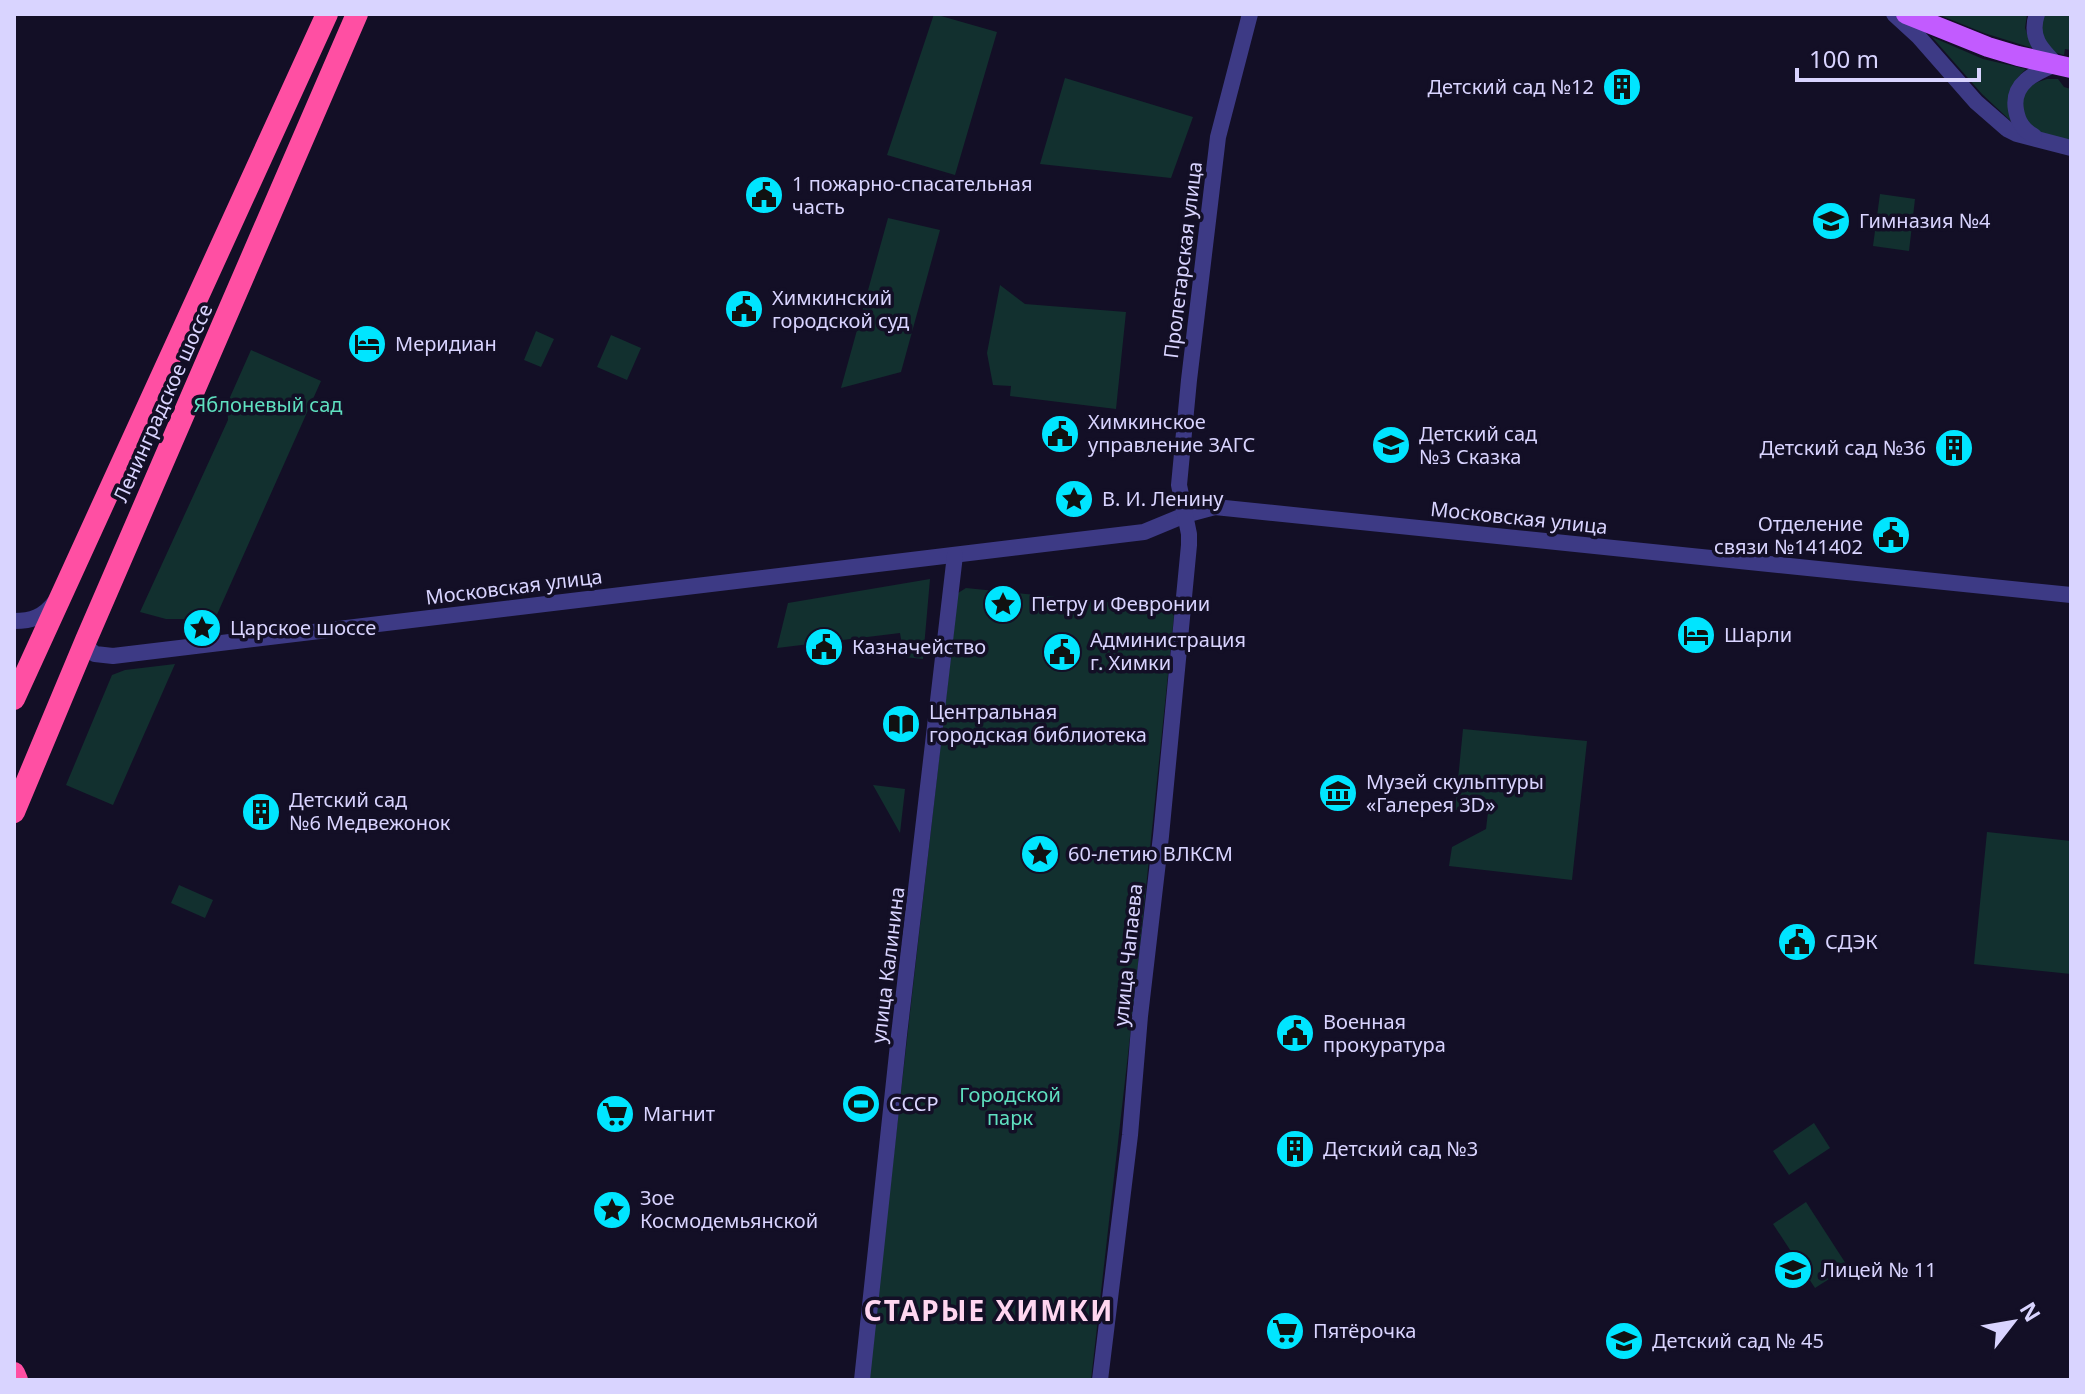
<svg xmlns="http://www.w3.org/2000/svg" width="2085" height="1394" font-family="'Noto Sans',sans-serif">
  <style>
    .green { fill: #12302f }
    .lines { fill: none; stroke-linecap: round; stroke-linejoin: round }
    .minor { stroke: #3d3a85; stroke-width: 16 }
    .major { stroke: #c25bff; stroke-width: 20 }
    .highway { stroke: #ff4fa3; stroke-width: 22 }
    .labels { text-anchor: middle; stroke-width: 7; stroke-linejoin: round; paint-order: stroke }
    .poi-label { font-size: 20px; fill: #d9d4ff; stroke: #130f26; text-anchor: start }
    .street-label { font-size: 20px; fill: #d9d4ff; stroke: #130f26 }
    .park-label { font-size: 20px; fill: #5fe0c0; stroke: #130f26 }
    .district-label { font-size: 28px; font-weight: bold; letter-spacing: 2px; fill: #ffd6f0; stroke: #130f26 }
  </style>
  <rect width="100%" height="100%" fill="#130f26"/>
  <g class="green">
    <polygon points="934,14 997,32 955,175 887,155"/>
    <polygon points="1937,14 2027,14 2025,28 2032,48 1984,33"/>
    <polygon points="2043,14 2071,14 2071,50 2065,49 2064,55 2053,52 2041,39"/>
    <path d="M1932 37 1983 59 2026 69C2006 88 2007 98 2013 123L1982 94Z"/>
    <polygon points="1065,78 1193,117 1171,178 1040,164"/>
    <path d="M2047 79H2058L2064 87 2071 89V140C2061 138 2049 136 2039 132 2023 125 2015 100 2029 87 2034 83 2041 81 2047 79Z"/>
    <polygon points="1880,194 1915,199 1909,251 1873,246"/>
    <polygon points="888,218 940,230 901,372 841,388"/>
    <polygon points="1000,285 1025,304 1126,312 1116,409 1010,396 1011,386 993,385 987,353"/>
    <polygon points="536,331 554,339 541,367 524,360"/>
    <polygon points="611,335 641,348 627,380 597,367"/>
    <polygon points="251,350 321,381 215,619 166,619 140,612 228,420 227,404"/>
    <polygon points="930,579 923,659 904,657 900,633 777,648 788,603"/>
    <polygon points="966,588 1164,608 1169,609 1174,616 1137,975 1091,1380 868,1380 958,593"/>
    <polygon points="175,664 113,805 66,785 112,675 125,670"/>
    <polygon points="1463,729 1587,741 1572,880 1449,866 1452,847 1486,829 1488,812 1455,810"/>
    <polygon points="873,785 905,789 900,833"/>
    <polygon points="1987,832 2071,841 2071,974 1974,964"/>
    <polygon points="179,885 213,900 205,918 171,903"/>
    <polygon points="1814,1123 1830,1148 1789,1175 1773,1151"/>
    <polygon points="1806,1202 1848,1267 1815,1288 1773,1224"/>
  </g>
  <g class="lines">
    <g class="minor">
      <polyline points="1894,14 1918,36 1976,102 2007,129 2017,134 2071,148"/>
      <path d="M2034 136C2023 130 2018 122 2016 110 2011 83 2035 73 2056 64 2041 49 2029 37 2037 14"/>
      <path d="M14 621C32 621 43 617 55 602"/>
      <polyline points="86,640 89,649 95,654 113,656 1144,532 1185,515 1215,507 2071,595"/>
      <polyline points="862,1380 899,1035 955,555"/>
      <polyline points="1100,1380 1130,1135 1140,1016 1161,836 1189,545 1189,534 1179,485 1189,380 1218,137 1250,14"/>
    </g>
    <polyline class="major" points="1906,14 1988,47 2018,56 2071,68"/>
    <g class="highway">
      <polyline points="14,699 327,14"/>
      <polyline points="14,812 86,640 357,14"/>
      <polyline points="14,1373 17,1380"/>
    </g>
  </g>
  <defs>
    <g id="building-disc" transform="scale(2)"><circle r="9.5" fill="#00e5ff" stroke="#130f26"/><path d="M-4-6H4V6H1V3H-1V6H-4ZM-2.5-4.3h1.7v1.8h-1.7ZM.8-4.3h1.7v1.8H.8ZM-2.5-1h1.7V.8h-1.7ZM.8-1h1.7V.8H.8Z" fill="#111"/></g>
    <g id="civic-disc" transform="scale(2)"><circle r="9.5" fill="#00e5ff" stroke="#130f26"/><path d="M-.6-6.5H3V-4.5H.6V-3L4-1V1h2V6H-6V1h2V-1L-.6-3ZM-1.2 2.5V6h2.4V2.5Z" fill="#111"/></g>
    <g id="school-disc" transform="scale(2)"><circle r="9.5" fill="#00e5ff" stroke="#130f26"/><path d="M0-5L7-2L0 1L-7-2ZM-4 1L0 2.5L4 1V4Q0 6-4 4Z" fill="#111"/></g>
    <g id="hotel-disc" transform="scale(2)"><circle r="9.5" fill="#00e5ff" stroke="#130f26"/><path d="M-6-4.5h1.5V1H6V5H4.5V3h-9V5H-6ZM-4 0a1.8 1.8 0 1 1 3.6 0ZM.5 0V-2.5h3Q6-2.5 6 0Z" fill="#111"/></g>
    <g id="sight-disc" transform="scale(2)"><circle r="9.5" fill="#00e5ff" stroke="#130f26"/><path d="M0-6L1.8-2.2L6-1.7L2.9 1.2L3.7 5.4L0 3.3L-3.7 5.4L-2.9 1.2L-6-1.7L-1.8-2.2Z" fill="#111"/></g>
    <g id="library-disc" transform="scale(2)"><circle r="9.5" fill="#00e5ff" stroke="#130f26"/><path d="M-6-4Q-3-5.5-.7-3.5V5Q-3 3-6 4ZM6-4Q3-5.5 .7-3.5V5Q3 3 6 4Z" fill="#111"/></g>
    <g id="museum-disc" transform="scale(2)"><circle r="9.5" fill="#00e5ff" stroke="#130f26"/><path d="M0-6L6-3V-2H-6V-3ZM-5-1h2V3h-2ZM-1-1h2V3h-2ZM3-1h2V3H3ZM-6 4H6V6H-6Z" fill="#111"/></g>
    <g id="stadium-disc" transform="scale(2)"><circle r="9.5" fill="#00e5ff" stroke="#130f26"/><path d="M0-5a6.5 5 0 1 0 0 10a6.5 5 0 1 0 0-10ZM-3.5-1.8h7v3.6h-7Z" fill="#111"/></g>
    <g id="supermarket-disc" transform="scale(2)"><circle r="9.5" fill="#00e5ff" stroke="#130f26"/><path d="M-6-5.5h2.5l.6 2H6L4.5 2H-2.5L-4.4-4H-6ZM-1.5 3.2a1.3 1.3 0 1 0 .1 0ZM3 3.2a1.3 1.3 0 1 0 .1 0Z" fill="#111"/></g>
  </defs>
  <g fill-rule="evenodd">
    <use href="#building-disc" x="1622" y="87"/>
    <use href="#civic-disc" x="764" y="195"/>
    <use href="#school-disc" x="1831" y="221"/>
    <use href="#civic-disc" x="744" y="309"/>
    <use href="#hotel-disc" x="367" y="344"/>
    <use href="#civic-disc" x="1060" y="434"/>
    <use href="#school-disc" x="1391" y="445"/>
    <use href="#building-disc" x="1954" y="448"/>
    <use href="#sight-disc" x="1074" y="499"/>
    <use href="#civic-disc" x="1891" y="535"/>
    <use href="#sight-disc" x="1003" y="604"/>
    <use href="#sight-disc" x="202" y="628"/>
    <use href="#hotel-disc" x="1696" y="635"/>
    <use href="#civic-disc" x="824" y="647"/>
    <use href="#civic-disc" x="1062" y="652"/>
    <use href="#library-disc" x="901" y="724"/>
    <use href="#museum-disc" x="1338" y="793"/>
    <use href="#building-disc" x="261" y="812"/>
    <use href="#sight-disc" x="1040" y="854"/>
    <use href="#civic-disc" x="1797" y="942"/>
    <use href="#civic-disc" x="1295" y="1033"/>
    <use href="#stadium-disc" x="861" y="1104"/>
    <use href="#supermarket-disc" x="615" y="1114"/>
    <use href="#building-disc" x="1295" y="1149"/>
    <use href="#sight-disc" x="612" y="1210"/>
    <use href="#school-disc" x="1793" y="1270"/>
    <use href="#supermarket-disc" x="1285" y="1331"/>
    <use href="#school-disc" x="1624" y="1341"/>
  </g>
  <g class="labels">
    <g class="poi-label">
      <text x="1594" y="94" text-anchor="end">Детский сад №12</text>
      <text x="792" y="191">1 пожарно-спасательная<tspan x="792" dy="23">часть</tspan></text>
      <text x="1859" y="228">Гимназия №4</text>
      <text x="772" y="305">Химкинский<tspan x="772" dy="23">городской суд</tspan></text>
      <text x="395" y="351">Меридиан</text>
      <text x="1088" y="429">Химкинское<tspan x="1088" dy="23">управление ЗАГС</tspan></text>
      <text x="1419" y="441">Детский сад<tspan x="1419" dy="23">№3 Сказка</tspan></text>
      <text x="1926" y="455" text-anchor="end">Детский сад №36</text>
      <text x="1102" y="506">В. И. Ленину</text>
      <text x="1863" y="531" text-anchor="end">Отделение<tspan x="1863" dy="23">связи №141402</tspan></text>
      <text x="1031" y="611">Петру и Февронии</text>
      <text x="230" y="635">Царское шоссе</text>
      <text x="1724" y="642">Шарли</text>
      <text x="1090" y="647">Администрация<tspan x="1090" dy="23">г. Химки</tspan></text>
      <text x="852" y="654">Казначейство</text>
      <text x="929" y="719">Центральная<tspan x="929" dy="23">городская библиотека</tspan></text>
      <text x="1366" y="789">Музей скульптуры<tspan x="1366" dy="23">«Галерея 3D»</tspan></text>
      <text x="289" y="807">Детский сад<tspan x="289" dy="23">№6 Медвежонок</tspan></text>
      <text x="1068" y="861">60-летию ВЛКСМ</text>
      <text x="1825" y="949">СДЭК</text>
      <text x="1323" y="1029">Военная<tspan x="1323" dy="23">прокуратура</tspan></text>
      <text x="889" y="1111">СССР</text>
      <text x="643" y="1121">Магнит</text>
      <text x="1323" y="1156">Детский сад №3</text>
      <text x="640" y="1205">Зое<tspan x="640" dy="23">Космодемьянской</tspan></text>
      <text x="1821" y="1277">Лицей № 11</text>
      <text x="1313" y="1338">Пятёрочка</text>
      <text x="1652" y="1348">Детский сад № 45</text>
    </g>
    <g class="street-label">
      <text transform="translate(1183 260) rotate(-83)" y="7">Пролетарская улица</text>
      <text transform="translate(163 403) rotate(-66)" y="7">Ленинградское шоссе</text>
      <text transform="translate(1519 518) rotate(6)" y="7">Московская улица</text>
      <text transform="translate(514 587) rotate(-7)" y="7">Московская улица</text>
      <text transform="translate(1128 955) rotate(-84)" y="7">улица Чапаева</text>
      <text transform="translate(888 965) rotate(-83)" y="7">улица Калинина</text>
    </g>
    <g class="park-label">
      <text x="268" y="412">Яблоневый сад</text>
      <text x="1010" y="1102">Городской<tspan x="1010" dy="23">парк</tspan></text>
    </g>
    <g class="district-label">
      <text x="989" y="1321">СТАРЫЕ ХИМКИ</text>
    </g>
  </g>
  <rect width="2085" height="1394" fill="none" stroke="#d9d4ff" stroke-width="32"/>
  <g transform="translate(2013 1322) rotate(59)" stroke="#130f26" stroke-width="6" paint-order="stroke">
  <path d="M0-6L14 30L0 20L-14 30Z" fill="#d9d4ff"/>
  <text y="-12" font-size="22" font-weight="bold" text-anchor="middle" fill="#d9d4ff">N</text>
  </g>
  <path d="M1797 68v12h182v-12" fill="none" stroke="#d9d4ff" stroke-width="4"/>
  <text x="1809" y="68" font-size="24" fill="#d9d4ff" stroke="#130f26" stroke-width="6" paint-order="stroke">100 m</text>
</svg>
